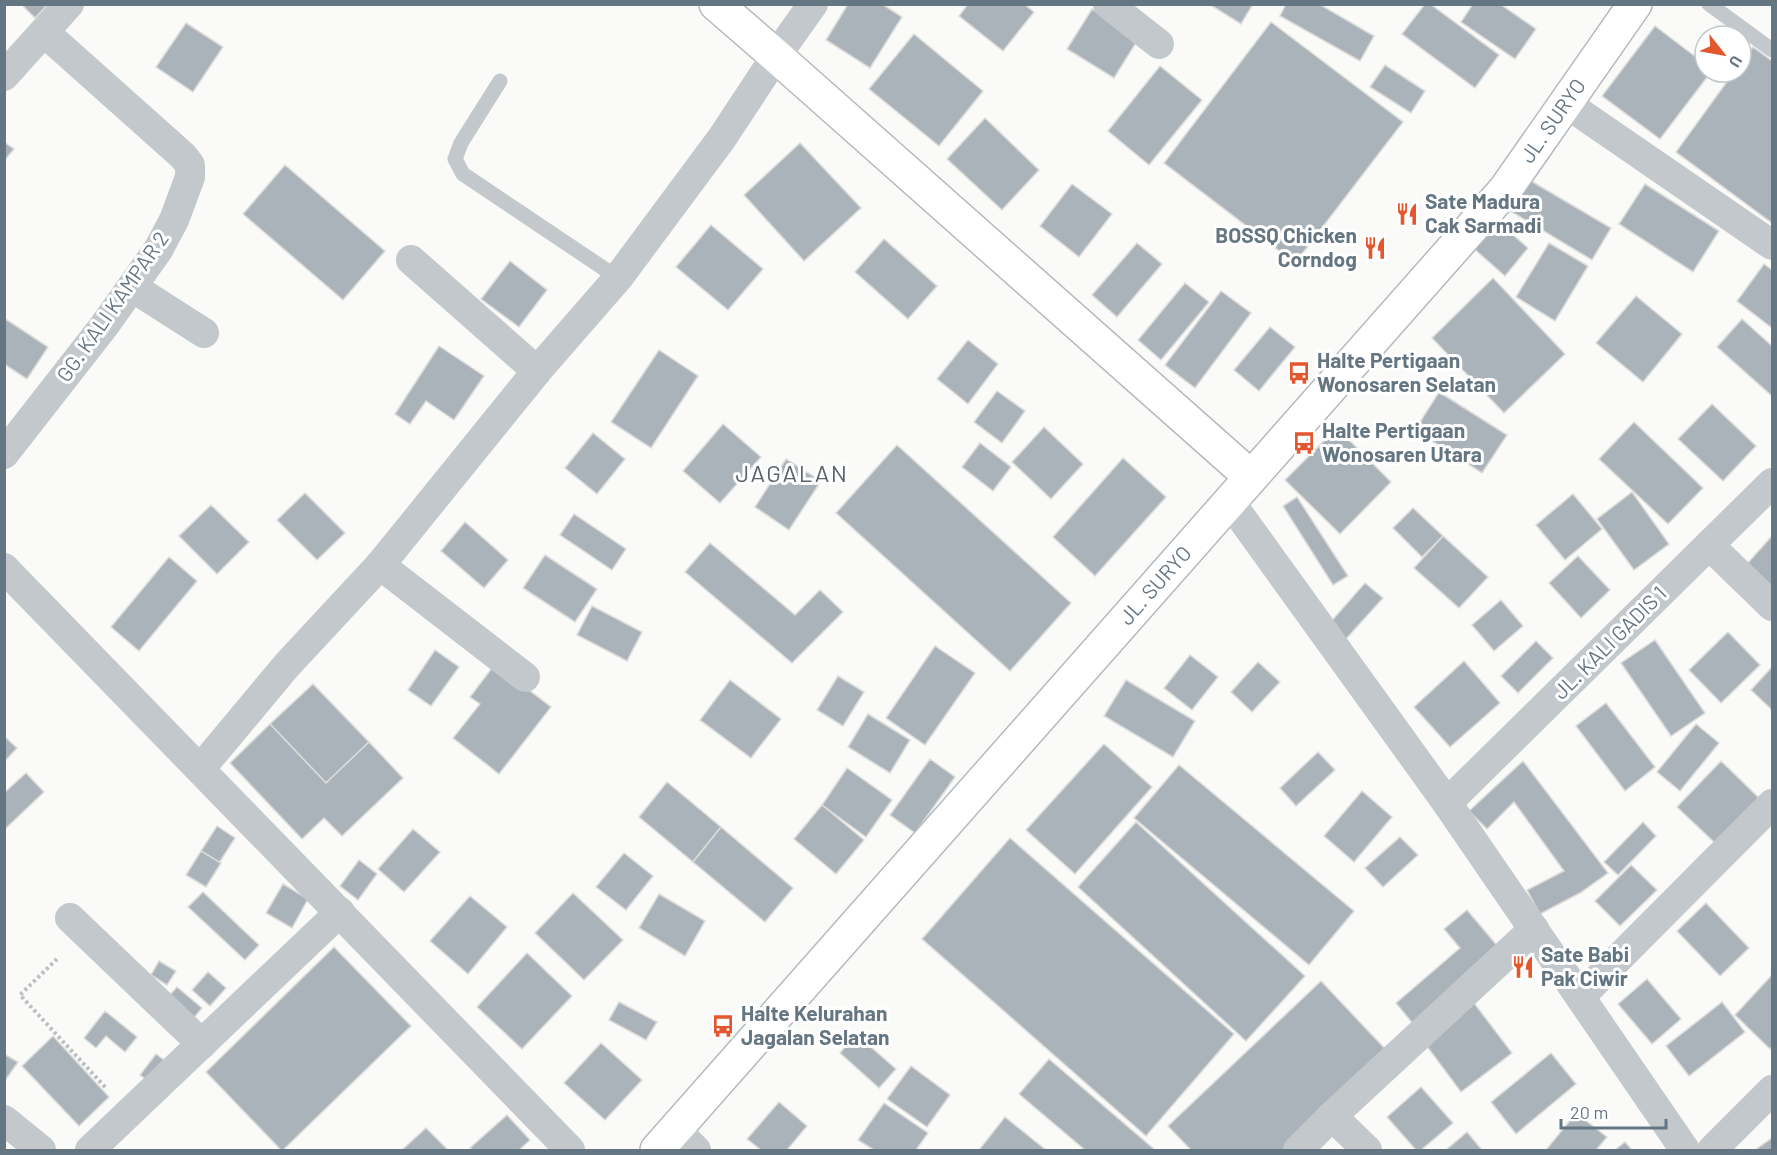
<svg xmlns="http://www.w3.org/2000/svg" width="1777" height="1155" font-family="Barlow,sans-serif">
  <style>
    .building { fill: #aab3b9; stroke: #dcdcda; stroke-width: 1.5 }
    .lines { fill: none; stroke-linecap: round; stroke-linejoin: round }
    .secondary-casing { stroke: #b3babf; stroke-width: 36 }
    .path { stroke: #bbbfc2; stroke-width: 4; stroke-dasharray: 3 3; stroke-linecap: butt }
    .lane { stroke: #c3c8cc; stroke-width: 15 }
    .street { stroke: #c3c8cc; stroke-width: 30 }
    .secondary { stroke: #fff; stroke-width: 33 }
    .labels { text-anchor: middle; stroke-width: 6; stroke-linejoin: round; paint-order: stroke }
    .street-label { font-size: 21px; fill: #657683; stroke: #fff }
    .poi-label { font-size: 21px; font-weight: bold; fill: #657683; stroke: #fff; text-anchor: start }
    .quarter-label { font-size: 24px; letter-spacing: 1.5px; fill: #57646e; stroke: #fff }
  </style>
  <rect width="100%" height="100%" fill="#fafaf8"/>
  <g class="building">
    <polygon points="21,4 48,4 35,18"/>
    <polygon points="848,4 882,4 902,17 870,68 826,40"/>
    <polygon points="968,4 1024,4 1034,12 1003,51 959,16"/>
    <polygon points="1209,4 1253,4 1241,24"/>
    <polygon points="1286,4 1319,4 1374,36 1360,61 1280,16"/>
    <polygon points="1425,4 1430,4 1499,55 1475,88 1402,34"/>
    <polygon points="1473,4 1500,4 1536,29 1515,59 1461,22"/>
    <polygon points="1092,9 1139,38 1114,78 1067,49"/>
    <polygon points="1271,22 1403,122 1295,263 1164,163"/>
    <polygon points="186,23 223,47 193,92 156,67"/>
    <polygon points="1655,26 1705,64 1705,72 1711,72 1660,139 1602,96"/>
    <polygon points="914,34 983,91 939,146 869,89"/>
    <polygon points="1753,47 1772,61 1772,223 1676,152 1734,72 1741,72 1741,63"/>
    <polygon points="1385,65 1425,91 1411,113 1370,87"/>
    <polygon points="1160,66 1202,100 1149,165 1108,131"/>
    <polygon points="985,118 1039,170 1002,210 947,159"/>
    <polygon points="4,142 14,149 4,161"/>
    <polygon points="800,143 861,208 804,261 744,195"/>
    <polygon points="285,165 385,251 343,300 243,214"/>
    <polygon points="1526,178 1611,228 1592,260 1507,209"/>
    <polygon points="1072,184 1112,214 1079,257 1040,226"/>
    <polygon points="1645,184 1719,231 1693,272 1619,224"/>
    <polygon points="1496,220 1528,248 1505,276 1472,247"/>
    <polygon points="711,225 763,269 728,310 676,267"/>
    <polygon points="884,239 937,286 908,319 855,272"/>
    <polygon points="1137,243 1162,264 1117,317 1092,295"/>
    <polygon points="1549,243 1588,266 1555,321 1516,297"/>
    <polygon points="510,261 547,290 519,327 481,299"/>
    <polygon points="1764,264 1772,270 1772,328 1737,301"/>
    <polygon points="1493,278 1565,354 1504,413 1432,338"/>
    <polygon points="1185,283 1209,302 1161,360 1138,340"/>
    <polygon points="1221,291 1251,313 1195,388 1165,365"/>
    <polygon points="1636,296 1682,334 1643,382 1596,343"/>
    <polygon points="4,318 48,347 27,379 4,364"/>
    <polygon points="1742,319 1772,346 1772,396 1717,347"/>
    <polygon points="1270,327 1295,347 1259,391 1234,370"/>
    <polygon points="968,340 998,364 968,404 937,379"/>
    <polygon points="439,346 484,376 454,420 426,401 410,424 395,414"/>
    <polygon points="659,350 698,376 651,448 611,422"/>
    <polygon points="997,391 1025,411 1002,443 974,422"/>
    <polygon points="1439,392 1507,435 1482,473 1415,430"/>
    <polygon points="1712,404 1756,446 1723,481 1678,439"/>
    <polygon points="1634,422 1703,488 1668,524 1599,459"/>
    <polygon points="723,424 761,457 720,503 683,471"/>
    <polygon points="1044,427 1083,464 1051,499 1012,462"/>
    <polygon points="1337,428 1391,482 1340,534 1285,480"/>
    <polygon points="593,433 625,459 597,494 565,468"/>
    <polygon points="980,443 1011,467 993,491 962,467"/>
    <polygon points="897,445 1071,603 1010,671 836,513"/>
    <polygon points="1123,458 1166,497 1095,576 1053,537"/>
    <polygon points="786,459 821,481 789,530 755,507"/>
    <polygon points="1632,492 1669,544 1634,570 1597,519"/>
    <polygon points="305,493 345,533 317,560 277,520"/>
    <polygon points="1573,494 1602,529 1565,560 1536,525"/>
    <polygon points="1297,497 1348,576 1333,585 1283,506"/>
    <polygon points="211,505 249,542 217,574 179,536"/>
    <polygon points="1413,508 1443,536 1422,557 1393,528"/>
    <polygon points="574,514 626,549 612,570 560,535"/>
    <polygon points="465,522 508,560 484,588 441,551"/>
    <polygon points="1443,536 1488,577 1459,608 1414,568"/>
    <polygon points="1772,536 1772,588 1746,565"/>
    <polygon points="710,543 795,615 820,590 843,612 792,663 685,572"/>
    <polygon points="545,555 597,589 575,622 523,588"/>
    <polygon points="1578,556 1610,590 1581,618 1549,583"/>
    <polygon points="169,557 197,581 139,651 111,627"/>
    <polygon points="1365,583 1383,598 1345,640 1328,625"/>
    <polygon points="1501,600 1523,626 1494,651 1472,625"/>
    <polygon points="592,606 642,632 627,661 577,635"/>
    <polygon points="1728,632 1760,665 1721,703 1689,670"/>
    <polygon points="1655,640 1705,713 1671,736 1621,663"/>
    <polygon points="1536,641 1553,658 1518,693 1501,676"/>
    <polygon points="935,646 975,673 925,745 886,718"/>
    <polygon points="435,650 459,667 431,706 408,690"/>
    <polygon points="1190,655 1218,677 1192,710 1164,688"/>
    <polygon points="1464,661 1500,703 1450,747 1414,707"/>
    <polygon points="1258,662 1280,682 1252,712 1231,692"/>
    <polygon points="495,664 551,707 499,774 453,738 480,704 470,697"/>
    <polygon points="1772,667 1772,710 1751,690"/>
    <polygon points="838,676 864,692 843,726 817,710"/>
    <polygon points="730,680 781,719 751,758 700,720"/>
    <polygon points="1126,680 1195,721 1173,757 1104,716"/>
    <polygon points="313,684 369,742 326,783 270,724"/>
    <polygon points="1606,703 1655,767 1625,791 1576,726"/>
    <polygon points="868,714 910,740 890,773 848,747"/>
    <polygon points="270,724 326,783 369,742 403,778 342,836 324,818 302,839 230,763"/>
    <polygon points="1696,724 1719,743 1680,791 1657,772"/>
    <polygon points="4,736 17,748 4,762"/>
    <polygon points="1104,744 1152,787 1075,874 1026,830"/>
    <polygon points="1318,752 1335,770 1296,806 1280,788"/>
    <polygon points="930,759 955,777 915,833 890,815"/>
    <polygon points="1523,761 1608,873 1580,893 1540,914 1527,890 1564,871 1514,802 1487,829 1469,811"/>
    <polygon points="1721,761 1759,798 1715,843 1677,807"/>
    <polygon points="1179,765 1354,911 1309,965 1134,818"/>
    <polygon points="847,768 892,800 866,837 822,805"/>
    <polygon points="26,773 44,792 4,830 4,793"/>
    <polygon points="667,782 721,827 693,862 639,817"/>
    <polygon points="1362,791 1392,817 1354,862 1324,836"/>
    <polygon points="822,805 864,840 836,874 794,839"/>
    <polygon points="1136,822 1305,976 1246,1041 1078,887"/>
    <polygon points="1643,822 1656,836 1618,875 1604,862"/>
    <polygon points="217,826 235,838 219,863 201,851"/>
    <polygon points="721,827 793,888 765,922 693,862"/>
    <polygon points="413,829 440,852 404,892 378,869"/>
    <polygon points="1400,837 1418,855 1383,887 1365,868"/>
    <polygon points="1010,838 1234,1034 1146,1136 922,939"/>
    <polygon points="201,851 221,863 206,887 186,875"/>
    <polygon points="624,853 653,876 626,910 596,887"/>
    <polygon points="359,860 377,874 358,900 340,886"/>
    <polygon points="1631,865 1657,890 1620,926 1595,901"/>
    <polygon points="283,884 308,899 292,928 266,913"/>
    <polygon points="203,892 259,945 245,960 188,907"/>
    <polygon points="573,893 623,940 584,980 535,933"/>
    <polygon points="659,894 705,921 685,956 639,928"/>
    <polygon points="470,896 507,927 468,974 430,941"/>
    <polygon points="1706,903 1749,948 1720,976 1677,931"/>
    <polygon points="1467,910 1500,949 1414,1025 1396,1003 1460,948 1444,929"/>
    <polygon points="334,947 411,1026 283,1150 281,1150 206,1072"/>
    <polygon points="527,953 572,996 522,1049 477,1007"/>
    <polygon points="159,961 176,971 167,985 151,975"/>
    <polygon points="208,972 226,988 210,1006 192,990"/>
    <polygon points="1772,975 1772,1047 1770,1049 1735,1015"/>
    <polygon points="1647,979 1681,1019 1652,1044 1618,1004"/>
    <polygon points="1321,981 1388,1052 1284,1150 1191,1150 1168,1126"/>
    <polygon points="177,987 202,1008 192,1020 167,998"/>
    <polygon points="619,1002 657,1022 646,1040 609,1020"/>
    <polygon points="1722,1002 1745,1032 1689,1076 1666,1046"/>
    <polygon points="1474,1003 1512,1053 1461,1092 1423,1041"/>
    <polygon points="105,1011 137,1037 125,1052 106,1036 96,1048 84,1038"/>
    <polygon points="856,1034 896,1069 879,1088 840,1053"/>
    <polygon points="53,1036 109,1097 79,1126 22,1066"/>
    <polygon points="601,1043 642,1080 605,1120 564,1083"/>
    <polygon points="1551,1053 1576,1084 1516,1134 1491,1102"/>
    <polygon points="4,1054 18,1062 4,1082"/>
    <polygon points="156,1054 164,1060 149,1081 140,1075"/>
    <polygon points="1049,1059 1155,1150 1085,1150 1019,1094"/>
    <polygon points="911,1066 950,1095 927,1127 887,1099"/>
    <polygon points="1421,1087 1453,1123 1421,1150 1416,1150 1387,1117"/>
    <polygon points="779,1102 807,1126 787,1150 761,1150 747,1139"/>
    <polygon points="884,1103 928,1133 916,1150 874,1150 858,1140"/>
    <polygon points="1576,1113 1607,1137 1596,1150 1546,1150"/>
    <polygon points="507,1115 530,1140 519,1150 473,1150 470,1148"/>
    <polygon points="1005,1117 1046,1150 979,1150"/>
    <polygon points="426,1128 448,1150 402,1150"/>
    <polygon points="1467,1132 1482,1150 1446,1150"/>
    <polygon points="1772,1138 1772,1150 1755,1150"/>
    <polygon points="1625,1142 1632,1150 1615,1150"/>
  </g>
  <g class="lines">
    <g class="secondary-casing">
      <g id="secondary">
        <polyline points="716,4 776,56 1251,477"/>
        <path id="s1" d="M657 1150 1505 190 1635 4"/>
      </g>
    </g>
    <polyline class="path" points="57,959 20,995 106,1088"/>
    <g class="lane">
      <polyline points="1709,4 1772,50"/>
      <polyline points="500,81 461,143 455,159 463,174 618,278"/>
    </g>
    <g class="street">
      <polyline points="1108,4 1159,44"/>
      <polyline points="4,76 69,4"/>
      <polyline points="1567,104 1772,245"/>
      <polyline points="411,260 537,371"/>
      <polyline points="132,287 204,333"/>
      <polyline points="4,454 104,326 158,250 174,220 190,177 190,165 183,156 44,32"/>
      <polyline points="1230,502 1447,803 1685,1150"/>
      <polyline points="1709,545 1772,606"/>
      <polyline points="380,565 525,677"/>
      <polyline points="4,568 570,1150"/>
      <polyline points="201,768 287,665 380,565 537,371 618,278 722,138 776,56 813,4"/>
      <polyline points="1447,803 1772,483"/>
      <polyline points="70,918 202,1044"/>
      <polyline points="1580,997 1772,804"/>
      <polyline points="1332,1116 1367,1150"/>
      <polyline points="4,1120 41,1150"/>
      <polyline points="675,1129 696,1150"/>
      <polyline points="90,1150 340,912"/>
      <polyline points="1298,1150 1332,1116 1534,929"/>
      <polyline points="1712,1150 1772,1090"/>
    </g>
    <use href="#secondary" class="secondary"/>
  </g>
  <defs>
    <g id="restaurant-bare" transform="scale(1.8)"><path d="M-5-6h1v4h1v-4h1v4h1v-4h1v5L-1.5 .5V6h-2V.5L-5-1ZM5-6V6H3V1.5H1.5Q1.5-4 5-6Z" fill="#e4572e" stroke="#fff" stroke-width="2.5" paint-order="stroke"/></g>
    <g id="bus-bare" transform="scale(1.8)"><path d="M-5-6H5V4H4V6H2V4H-2V6H-4V4H-5ZM-3.5-4V0h7V-4ZM-3.5 1.2v1.5H-2V1.2ZM2 1.2v1.5H3.5V1.2Z" fill="#e4572e" stroke="#fff" stroke-width="2.5" paint-order="stroke"/></g>
  </defs>
  <g fill-rule="evenodd">
    <use href="#restaurant-bare" x="1407" y="214"/>
    <use href="#restaurant-bare" x="1375" y="248"/>
    <use href="#bus-bare" x="1299" y="373"/>
    <use href="#bus-bare" x="1304" y="443"/>
    <use href="#restaurant-bare" x="1523" y="967"/>
    <use href="#bus-bare" x="723" y="1026"/>
  </g>
  <g class="labels">
    <g class="street-label">
      <text dy="7" stroke="none"><textPath href="#s1" startOffset="1365">JL. SURYO</textPath></text>
      <text transform="translate(113 307) rotate(-55)" y="7">GG. KALI KAMPAR 2</text>
      <text dy="7" stroke="none"><textPath href="#s1" startOffset="753">JL. SURYO</textPath></text>
      <text transform="translate(1610 643) rotate(-45)" y="7">JL. KALI GADIS 1</text>
    </g>
    <g class="poi-label">
      <text x="1425" y="209">Sate Madura<tspan x="1425" dy="24">Cak Sarmadi</tspan></text>
      <text x="1357" y="243" text-anchor="end">BOSSQ Chicken<tspan x="1357" dy="24">Corndog</tspan></text>
      <text x="1317" y="368">Halte Pertigaan<tspan x="1317" dy="24">Wonosaren Selatan</tspan></text>
      <text x="1322" y="438">Halte Pertigaan<tspan x="1322" dy="24">Wonosaren Utara</tspan></text>
      <text x="1541" y="962">Sate Babi<tspan x="1541" dy="24">Pak Ciwir</tspan></text>
      <text x="741" y="1021">Halte Kelurahan<tspan x="741" dy="24">Jagalan Selatan</tspan></text>
    </g>
    <g class="quarter-label">
      <text x="792" y="482">JAGALAN</text>
    </g>
  </g>
  <rect width="1777" height="1155" fill="none" stroke="#657683" stroke-width="12"/>
  <g transform="translate(1723 54) rotate(121)"><circle r="28" fill="#ffffff" stroke="#c1c8cd" stroke-width="1.5"/>
  <path d="M0-4.5L10 22L0 15L-10 22Z" fill="#e4572e"/>
  <text y="-9" font-size="16" font-weight="bold" text-anchor="middle" fill="#657683">U</text>
  </g>
  <path d="M1561 1119v9h105v-9" fill="none" stroke="#657683" stroke-width="3"/>
  <text x="1570" y="1119" font-size="18" fill="#657683" stroke="#ffffff" stroke-width="4.5" paint-order="stroke">20 m</text>
</svg>
